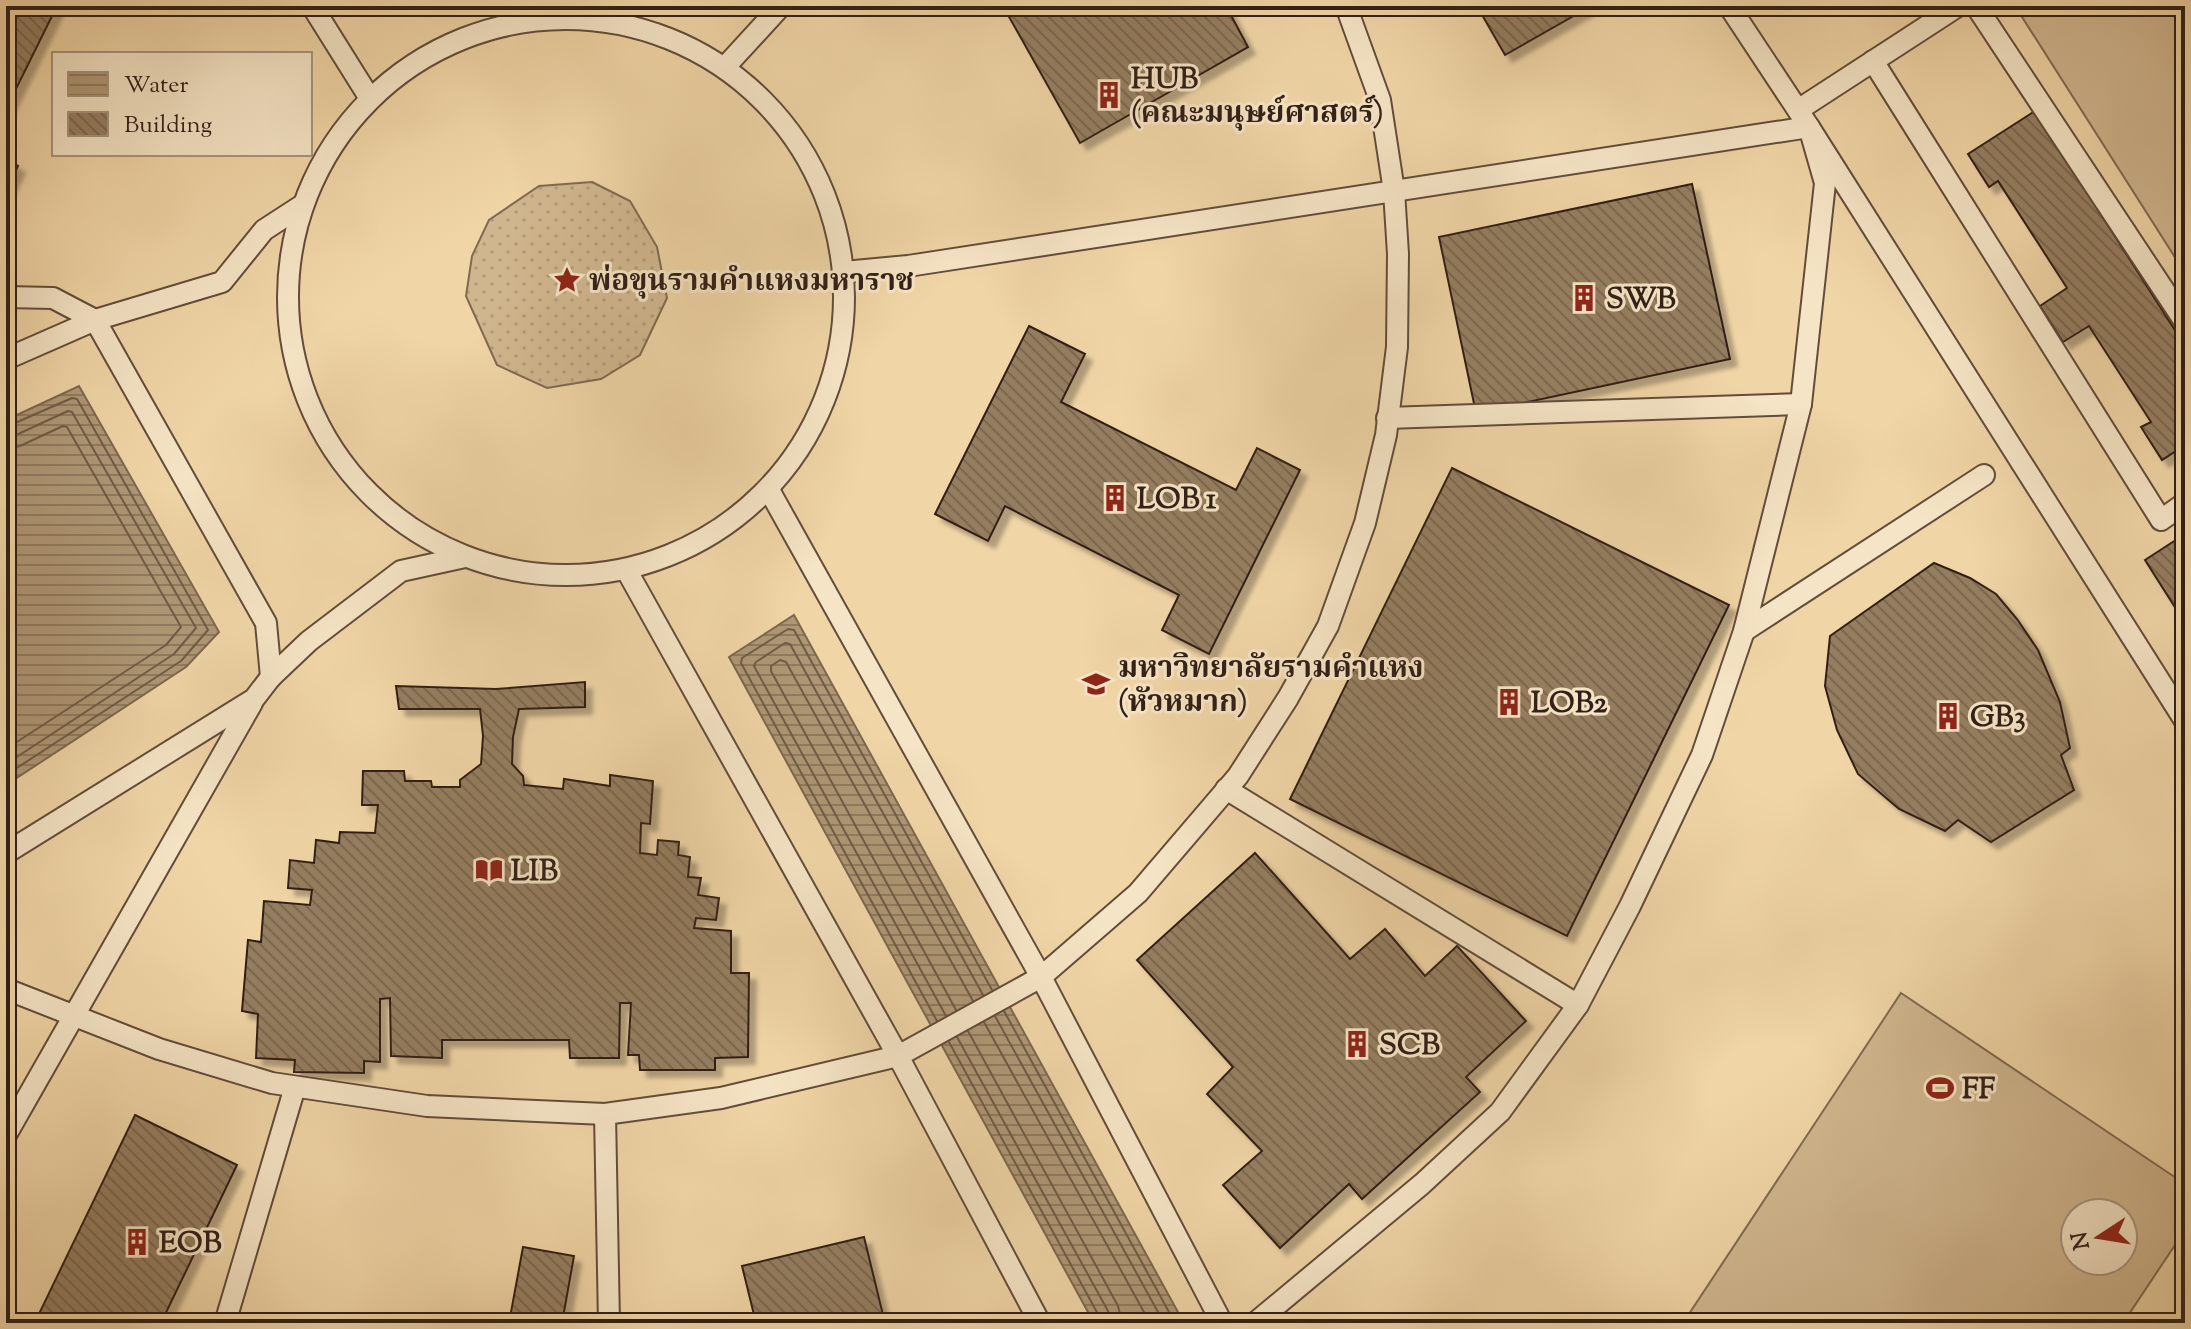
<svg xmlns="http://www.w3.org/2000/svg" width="2191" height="1329" font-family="'Sorts Mill Goudy','Noto Serif Thai',serif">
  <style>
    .grass { fill: url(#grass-dots); stroke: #816a52; stroke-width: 2 }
    .garden { fill: #d0b68e; stroke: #816a52; stroke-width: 2; fill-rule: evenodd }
    .water { fill: url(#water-rules); stroke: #7d674f; stroke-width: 2 }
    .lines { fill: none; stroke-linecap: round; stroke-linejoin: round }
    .shore { stroke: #705b46; stroke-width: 2 }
    .building { fill: url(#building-back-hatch); stroke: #321f17; stroke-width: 2; filter: url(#shadow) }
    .lane-casing { stroke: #624c3b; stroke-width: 24 }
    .lane { stroke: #f5e4c5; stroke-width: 20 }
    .labels { text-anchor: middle; stroke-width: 6; stroke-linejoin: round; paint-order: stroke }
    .poi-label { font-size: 30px; font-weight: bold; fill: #321f17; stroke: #f5e4c5; text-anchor: start }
  </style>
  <defs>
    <pattern id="grass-dots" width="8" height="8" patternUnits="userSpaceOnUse" patternTransform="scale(2)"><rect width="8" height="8" fill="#d0b68e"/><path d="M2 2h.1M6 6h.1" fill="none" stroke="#b39c7a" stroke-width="1.8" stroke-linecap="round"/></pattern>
    <pattern id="water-rules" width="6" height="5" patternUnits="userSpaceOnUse" patternTransform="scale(2)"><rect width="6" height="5" fill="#af9775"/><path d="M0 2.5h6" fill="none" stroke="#8f7b5f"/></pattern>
    <pattern id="building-back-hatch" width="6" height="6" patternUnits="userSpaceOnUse" patternTransform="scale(2)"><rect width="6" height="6" fill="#957e61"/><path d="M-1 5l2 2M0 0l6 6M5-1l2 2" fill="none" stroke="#7a674f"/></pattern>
    <filter id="shadow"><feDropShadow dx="7" dy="7" stdDeviation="2" flood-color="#0004"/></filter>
  </defs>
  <rect width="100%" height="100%" fill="#f0d5a6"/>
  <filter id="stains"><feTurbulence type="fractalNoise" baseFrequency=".0025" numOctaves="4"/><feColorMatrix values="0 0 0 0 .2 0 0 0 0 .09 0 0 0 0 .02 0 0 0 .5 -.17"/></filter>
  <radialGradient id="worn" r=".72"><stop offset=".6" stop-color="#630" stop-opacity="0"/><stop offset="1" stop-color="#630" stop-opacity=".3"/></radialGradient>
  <polygon class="grass" points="592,182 630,201 657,247 667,298 640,355 601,379 547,388 497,365 466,296 472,256 489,220 539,186"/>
  <g class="garden">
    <polygon points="2015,6 2185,6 2185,273"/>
    <path d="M1901 993 2185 1184V1230L2123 1323H1683ZM2075 1213H2123V1261H2075Z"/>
  </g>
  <g class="water">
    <polygon points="79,386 219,632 186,667 6,785 6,420"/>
    <polygon points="794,615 1184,1323 1094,1323 729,657"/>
  </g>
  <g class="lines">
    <g class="shore">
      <polyline points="6,427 72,398 77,399 208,630 181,661 6,775"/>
      <polyline points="6,437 16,435 68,411 72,412 196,628 174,654 6,764"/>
      <polyline points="6,449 20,446 63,426 67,427 181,627 166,645 6,749"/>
      <polyline points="956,1010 771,671 771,666 780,660 786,662 973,1001"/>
      <polyline points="1004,1011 1175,1323"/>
      <polyline points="946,1016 754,666 756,662 785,643 790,644 983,995"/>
      <polyline points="995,1016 1164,1323"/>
      <polyline points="937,1021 741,663 742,658 788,629 794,630 992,990"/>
      <polyline points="984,1022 1150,1323"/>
      <polyline points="968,1031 1118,1306 1122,1323"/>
      <polyline points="957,1037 1108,1311 1110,1323"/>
      <polyline points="949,1042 1099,1316 1100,1323"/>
    </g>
  </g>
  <g class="building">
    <polygon points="6,6 57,6 6,109"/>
    <polygon points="1003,6 1226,6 1248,47 1080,143"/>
    <polygon points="1477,6 1591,6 1505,55"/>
    <polygon points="2035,111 2185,346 2185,445 2162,460 2141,427 2151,422 2089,326 2063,342 2040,306 2067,288 1998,181 1989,187 1968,154"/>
    <polygon points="6,159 18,166 6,191"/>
    <polygon points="1692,184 1730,359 1476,413 1439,237"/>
    <polygon points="1029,326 1085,354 1061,402 1236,490 1257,448 1300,470 1209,654 1162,630 1179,595 1005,506 988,541 935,514"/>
    <polygon points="1452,468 1729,605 1567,936 1290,799"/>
    <polygon points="2185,534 2185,623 2145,560"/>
    <polygon points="1934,563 1970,578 1996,594 2017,619 2038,650 2060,702 2070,748 2061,755 2074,790 1991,842 1958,820 1945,831 1899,809 1858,774 1837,730 1825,686 1830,636"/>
    <polygon points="585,682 585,707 519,709 513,737 512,764 523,776 524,785 563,789 564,779 610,786 610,775 653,781 650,824 641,823 640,853 657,855 658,840 679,842 678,855 690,857 688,877 701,878 698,895 719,898 716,920 696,918 694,928 731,931 731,973 749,973 748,1057 715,1058 715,1070 640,1070 639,1055 628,1055 631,1003 620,1003 619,1058 570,1058 569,1040 442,1040 442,1058 391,1056 390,998 380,999 380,1062 364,1061 364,1073 294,1072 295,1060 256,1058 258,1014 242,1011 248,940 261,942 264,901 310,905 312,890 288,888 290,860 314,863 316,840 339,843 340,832 375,833 378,805 362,805 363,771 404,771 405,781 431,781 432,787 460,787 460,780 481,764 483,736 480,709 399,709 396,686 496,689"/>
    <polygon points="1255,853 1350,959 1385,929 1425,976 1457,946 1526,1021 1466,1077 1480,1092 1362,1199 1349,1184 1280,1248 1223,1185 1262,1151 1207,1094 1233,1067 1137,960"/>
    <polygon points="135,1115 237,1165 161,1323 46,1323 37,1318"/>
    <polygon points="864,1237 885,1323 756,1323 742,1266"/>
    <polygon points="523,1247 574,1256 562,1323 509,1323"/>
  </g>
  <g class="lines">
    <g class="lane-casing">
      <g id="lane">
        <polyline points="312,6 369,97"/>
        <polyline points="1976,6 2185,322"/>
        <circle cx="566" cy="297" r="278"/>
        <polyline points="1873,61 2161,520 2185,503"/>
        <polyline points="725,67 781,6"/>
        <polyline points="1798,110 1958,6"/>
        <polyline points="844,272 908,266 1809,127 2185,721"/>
        <polyline points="6,297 53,298 95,320 266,623 271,677"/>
        <polyline points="6,359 95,320 222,282 264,230 301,206"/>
        <polyline points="1387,418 1801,404"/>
        <polyline points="769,490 1041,977 1222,1323"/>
        <polyline points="627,571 898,1056 1040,1323"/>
        <polyline points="1744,631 1984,475"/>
        <polyline points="1226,789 1578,1005"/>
        <polyline points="6,853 254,699 271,677 309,641 401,571 465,557"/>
        <polyline points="6,989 159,1049 272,1083 427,1106 605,1114 721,1098 898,1056 1041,977 1138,893 1238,776 1288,698 1328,626 1365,523 1386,435 1397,347 1398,254 1394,191 1380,100 1346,6"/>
        <polyline points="605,1114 609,1323"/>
        <polyline points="6,1135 252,703"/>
        <polyline points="225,1323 295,1087"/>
        <polyline points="1255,1323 1422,1184 1500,1112 1578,1005 1630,906 1702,755 1744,631 1801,404 1825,183 1809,127 1729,6"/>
      </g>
    </g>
    <use href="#lane" class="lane"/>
  </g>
  <defs>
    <g id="building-bare" transform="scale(2.16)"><path d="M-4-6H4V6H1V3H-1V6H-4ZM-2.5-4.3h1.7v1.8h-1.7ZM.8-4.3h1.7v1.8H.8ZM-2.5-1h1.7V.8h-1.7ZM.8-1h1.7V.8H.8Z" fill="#8f2418" stroke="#f5e4c5" stroke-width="2.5" paint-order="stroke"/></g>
    <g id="sight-bare" transform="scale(2.16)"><path d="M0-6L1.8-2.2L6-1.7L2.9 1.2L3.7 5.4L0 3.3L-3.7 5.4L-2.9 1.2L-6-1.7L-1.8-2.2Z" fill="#8f2418" stroke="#f5e4c5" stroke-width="2.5" paint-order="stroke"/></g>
    <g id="university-bare" transform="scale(2.16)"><path d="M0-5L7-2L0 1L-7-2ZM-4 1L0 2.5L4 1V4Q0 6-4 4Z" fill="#8f2418" stroke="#f5e4c5" stroke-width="2.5" paint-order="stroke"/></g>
    <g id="library-bare" transform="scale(2.16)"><path d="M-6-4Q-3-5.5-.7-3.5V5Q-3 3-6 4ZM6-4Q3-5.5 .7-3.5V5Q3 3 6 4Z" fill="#8f2418" stroke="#f5e4c5" stroke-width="2.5" paint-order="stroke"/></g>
    <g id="stadium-bare" transform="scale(2.16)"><path d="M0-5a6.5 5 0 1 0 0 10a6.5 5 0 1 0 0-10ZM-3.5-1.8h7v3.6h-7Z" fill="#8f2418" stroke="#f5e4c5" stroke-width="2.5" paint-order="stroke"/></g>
  </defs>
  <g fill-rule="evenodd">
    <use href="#building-bare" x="1109" y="95"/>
    <use href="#sight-bare" x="567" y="280"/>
    <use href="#building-bare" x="1584" y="298"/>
    <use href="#building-bare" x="1115" y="498"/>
    <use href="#university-bare" x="1096" y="684"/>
    <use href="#building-bare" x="1509" y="702"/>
    <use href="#building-bare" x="1948" y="716"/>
    <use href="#library-bare" x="489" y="870"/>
    <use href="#building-bare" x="1357" y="1044"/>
    <use href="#stadium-bare" x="1940" y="1088"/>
    <use href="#building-bare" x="137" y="1242"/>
  </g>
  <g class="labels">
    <g class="poi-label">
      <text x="1131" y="88">HUB<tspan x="1131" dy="34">(คณะมนุษย์ศาสตร์)</tspan></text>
      <text x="589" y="290">พ่อขุนรามคำแหงมหาราช</text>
      <text x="1606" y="308">SWB</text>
      <text x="1137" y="508">LOB 1</text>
      <text x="1118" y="677">มหาวิทยาลัยรามคำแหง<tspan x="1118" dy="34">(หัวหมาก)</tspan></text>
      <text x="1531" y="712">LOB2</text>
      <text x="1970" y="726">GB3</text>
      <text x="511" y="880">LIB</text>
      <text x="1379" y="1054">SCB</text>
      <text x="1962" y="1098">FF</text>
      <text x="159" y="1252">EOB</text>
    </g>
  </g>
  <rect width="2191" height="1329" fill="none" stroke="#f0d5a6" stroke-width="32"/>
  <rect x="8" y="8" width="2175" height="1313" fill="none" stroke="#321f17" stroke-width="4"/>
  <rect x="16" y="16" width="2159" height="1297" fill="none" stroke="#321f17" stroke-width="2"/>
  <rect x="52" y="52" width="260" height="104" fill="#f5e4c5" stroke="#a7957f" stroke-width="2"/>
  <rect x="68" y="72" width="40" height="24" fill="url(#water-rules)" stroke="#a7957f" stroke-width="2"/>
  <text x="124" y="92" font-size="24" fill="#321f17">Water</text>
  <rect x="68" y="112" width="40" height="24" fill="url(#building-back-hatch)" stroke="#a7957f" stroke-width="2"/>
  <text x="124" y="132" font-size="24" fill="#321f17">Building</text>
  <g transform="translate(2099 1237) rotate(258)"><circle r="38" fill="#f5e4c5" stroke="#a7957f" stroke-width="2"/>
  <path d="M0-6L14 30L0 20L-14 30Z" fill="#8f2418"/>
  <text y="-12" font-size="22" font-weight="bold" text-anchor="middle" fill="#321f17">N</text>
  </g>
  <rect width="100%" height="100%" filter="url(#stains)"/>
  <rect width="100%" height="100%" fill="url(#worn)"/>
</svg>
